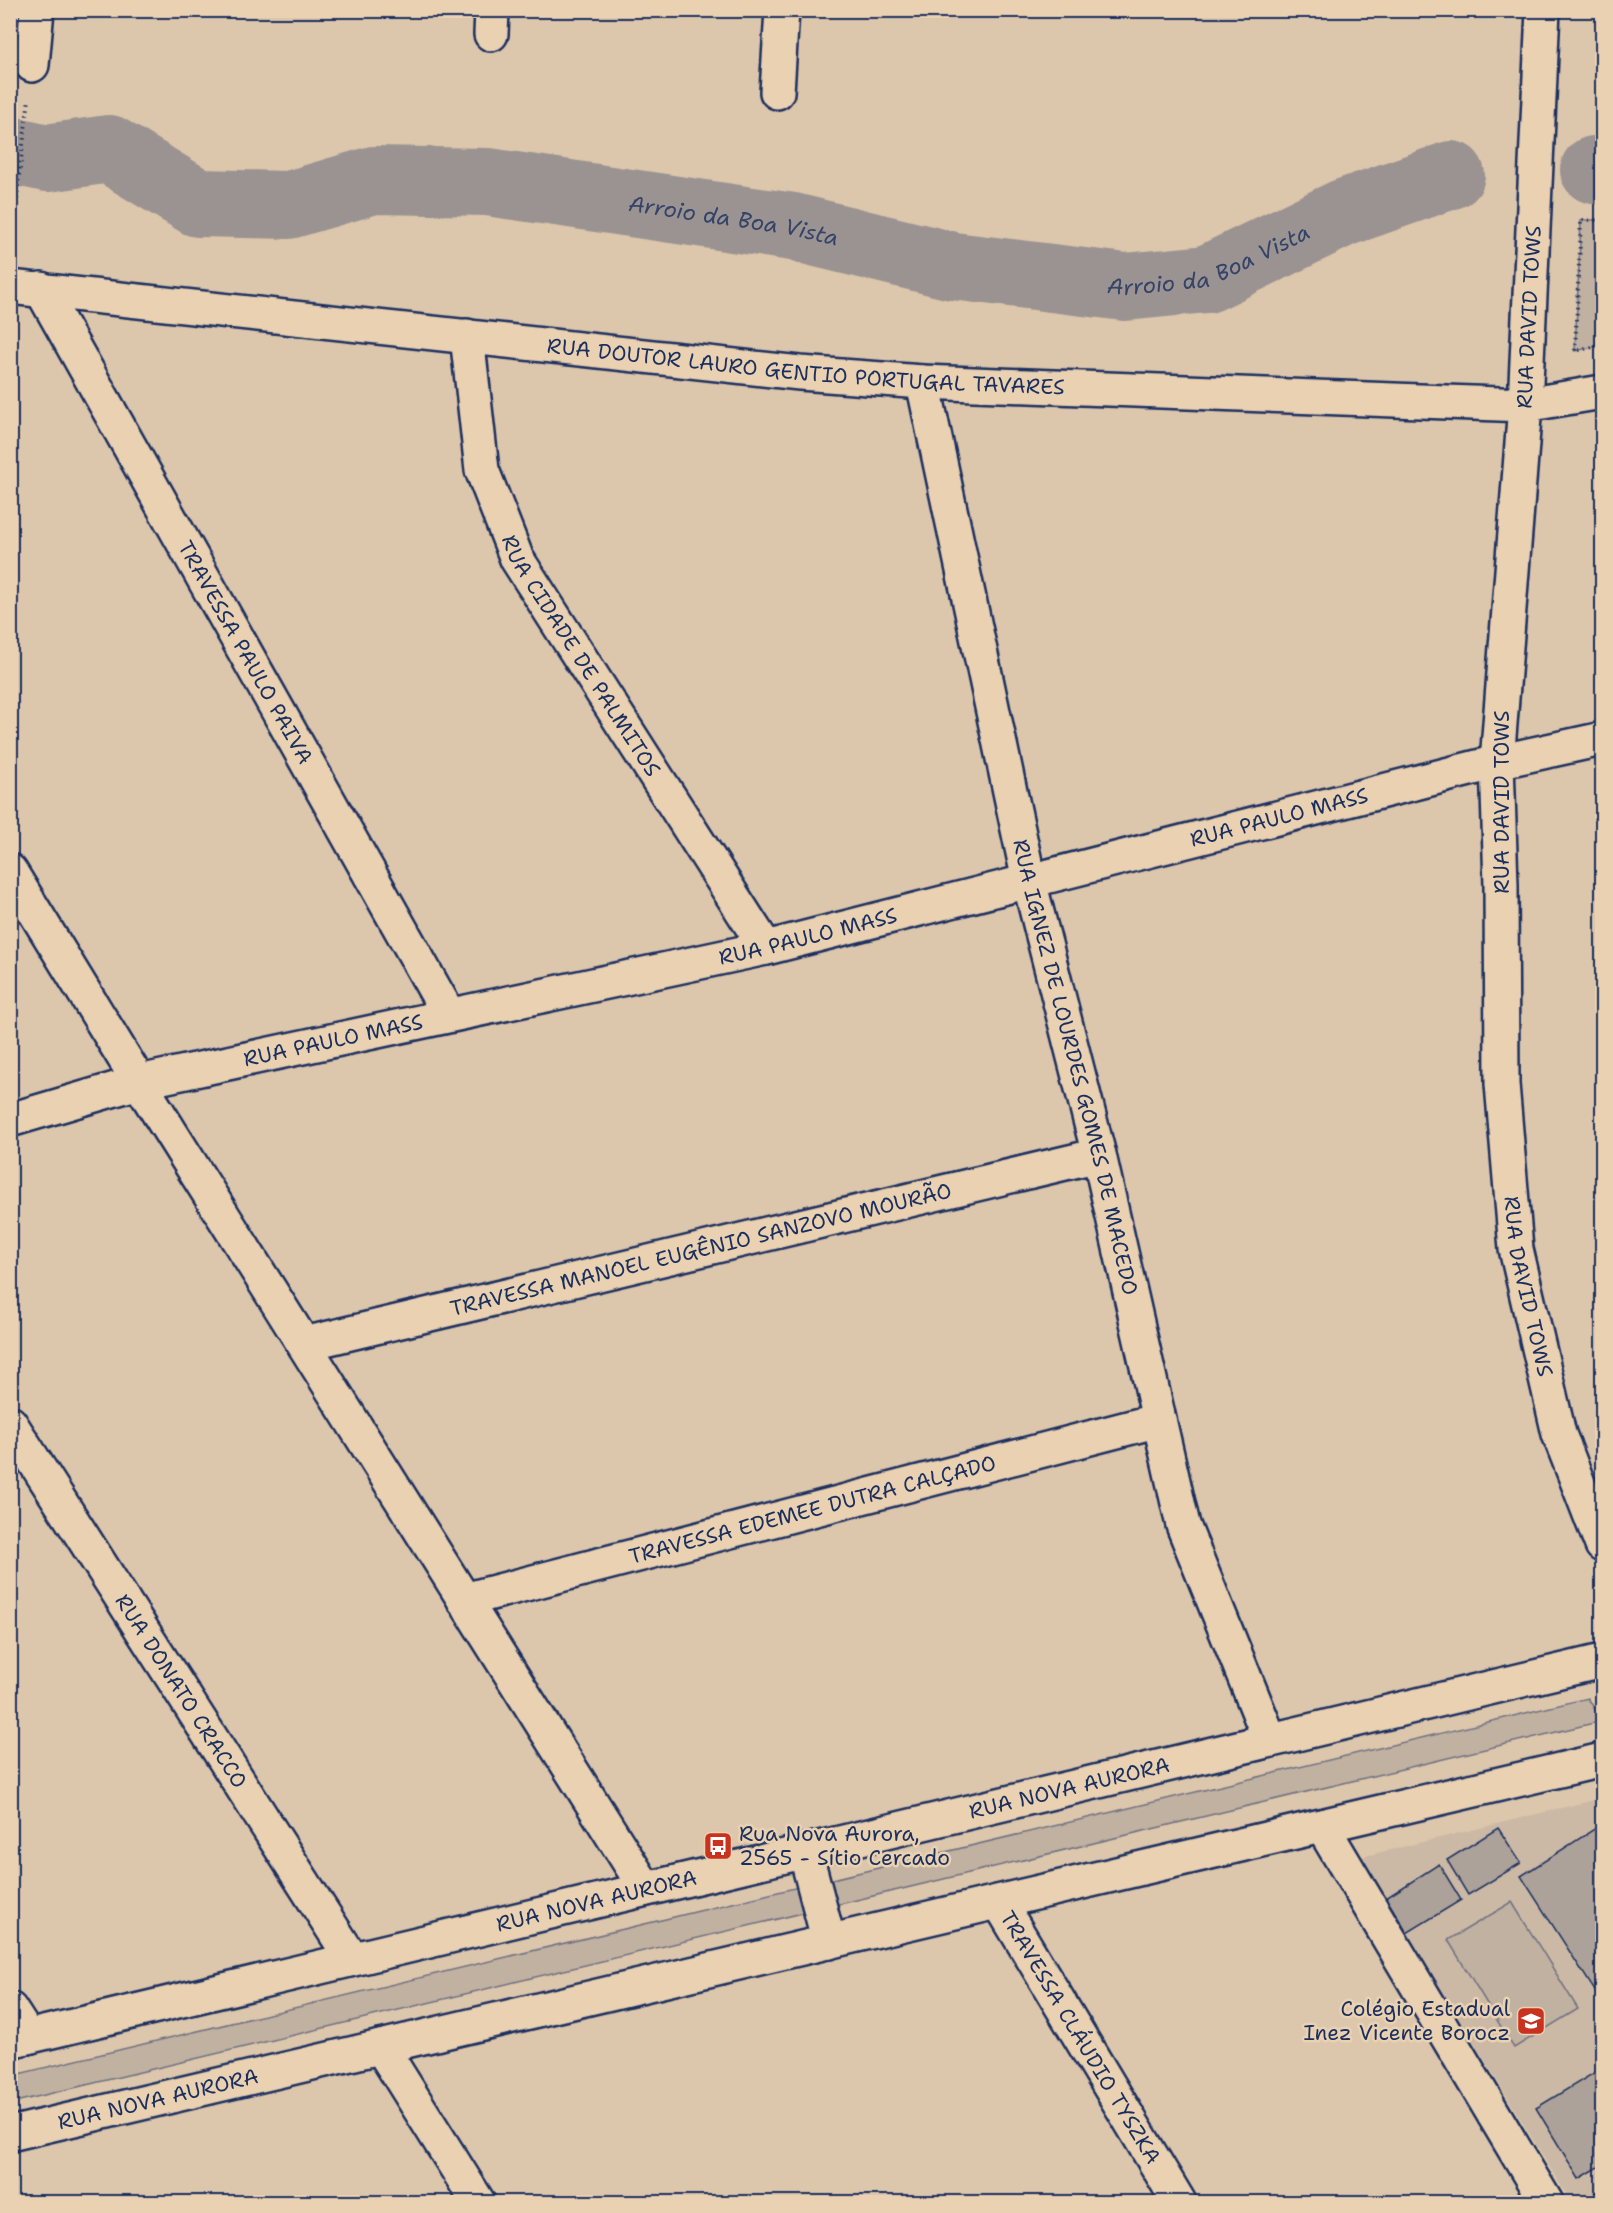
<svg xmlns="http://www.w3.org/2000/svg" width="1613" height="2213" font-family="'Shantell Sans',sans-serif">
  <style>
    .built { fill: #cbb9a5 }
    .green { fill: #c0b1a1; stroke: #6e7080; stroke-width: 1.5 }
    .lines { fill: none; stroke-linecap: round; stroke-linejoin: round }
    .river { stroke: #9a9392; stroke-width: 68 }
    .building { fill: #ada299; stroke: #1b2f5e; stroke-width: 1.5 }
    .minor-casing { stroke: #1b2f5e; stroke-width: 38 }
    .major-casing { stroke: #1b2f5e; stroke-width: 38 }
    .path { stroke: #1b2f5e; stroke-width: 4; stroke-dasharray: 1.5 4.5; stroke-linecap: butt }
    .minor { stroke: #e9d1b1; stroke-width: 33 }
    .major { stroke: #e9d1b1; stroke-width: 33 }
    .labels { text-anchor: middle; stroke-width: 5; stroke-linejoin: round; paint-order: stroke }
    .street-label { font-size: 21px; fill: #1b2f5e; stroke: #e9d1b1 }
    .poi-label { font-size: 21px; fill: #1b2f5e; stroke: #e9d1b1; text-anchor: start }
    .water-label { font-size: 22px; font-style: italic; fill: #344368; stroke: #e9d1b1 }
  </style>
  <rect width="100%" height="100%" fill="#ddc7ac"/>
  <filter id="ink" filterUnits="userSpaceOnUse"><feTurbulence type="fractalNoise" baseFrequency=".0167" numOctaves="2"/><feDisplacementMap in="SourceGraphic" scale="12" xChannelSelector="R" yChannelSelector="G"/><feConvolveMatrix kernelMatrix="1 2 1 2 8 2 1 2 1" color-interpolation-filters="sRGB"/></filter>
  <g filter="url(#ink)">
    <polygon class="built" points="1602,1798 1602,2202 1571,2202 1361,1857"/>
    <g class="green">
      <polygon points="1581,220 1602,220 1602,345 1575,351"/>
      <polygon points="1588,1698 1602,1721 11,2103 10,2076"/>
      <polygon points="1512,1902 1578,2009 1514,2048 1448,1940"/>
    </g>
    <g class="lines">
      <g class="river">
        <path id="s1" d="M10 150 47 158 109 149 198 203 289 205 374 180 488 182 793 227 953 266 1125 287 1207 279 1343 213 1451 175"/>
        <polyline points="1594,170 1602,171"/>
      </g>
    </g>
    <g class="building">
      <polygon points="1602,1824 1602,2002 1521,1876"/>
      <polygon points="1498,1828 1521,1863 1468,1895 1447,1860"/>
      <polygon points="1439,1864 1461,1900 1407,1933 1386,1898"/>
      <polygon points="1602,2068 1602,2165 1579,2179 1536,2108"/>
      <polygon points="1602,2188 1602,2202 1592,2202 1589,2197"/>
    </g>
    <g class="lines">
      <g class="minor-casing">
        <g id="minor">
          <path id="s2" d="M1543 10 1525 405 1497 762 1501 885 1502 1084 1516 1249 1559 1434 1602 1545"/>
          <polyline points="491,34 492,10"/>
          <polyline points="32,65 37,10"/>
          <polyline points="777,92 782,10"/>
          <path id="s3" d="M10 287 800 373 923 382 1525 405 1602 392"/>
          <path id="s4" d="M41 289 449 1015"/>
          <path id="s5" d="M467 336 482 470 517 559 766 948"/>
          <path id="s6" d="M923 382 1029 881 1099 1155 1183 1525 1270 1740"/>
          <polyline points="10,871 139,1082 646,1889"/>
          <path id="s7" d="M10 1120 139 1082 766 948 1497 762 1602 739"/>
          <path id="s8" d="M304 1344 1099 1155"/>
          <path id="s9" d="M10 1423 352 1959"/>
          <path id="s10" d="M464 1600 1159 1420"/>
          <polyline points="1322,1826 1546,2202"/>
          <polyline points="805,1851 829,1942"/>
          <path id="s11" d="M999 1902 1179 2202"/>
          <polyline points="10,2009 28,2037"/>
          <polyline points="381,2047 478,2202"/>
        </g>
      </g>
      <g class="major-casing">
        <g id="major">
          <path id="s12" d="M10 2041 1602 1661"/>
          <path id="s13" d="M10 2134 1602 1760"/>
        </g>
      </g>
      <g class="path">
        <polyline points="1602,220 1581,220 1575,351 1602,345"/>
        <polyline points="14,253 18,183 29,99"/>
      </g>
      <use href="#minor" class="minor"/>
      <use href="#major" class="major"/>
    </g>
  </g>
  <defs>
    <g id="bus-square" transform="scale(1.5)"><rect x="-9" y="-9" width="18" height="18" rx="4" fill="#c8321e" stroke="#e9d1b1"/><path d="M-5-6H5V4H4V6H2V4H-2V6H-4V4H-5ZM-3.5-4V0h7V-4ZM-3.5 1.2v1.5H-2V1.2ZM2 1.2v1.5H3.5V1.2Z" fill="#fff"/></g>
    <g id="school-square" transform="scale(1.5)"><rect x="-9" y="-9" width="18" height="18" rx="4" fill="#c8321e" stroke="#e9d1b1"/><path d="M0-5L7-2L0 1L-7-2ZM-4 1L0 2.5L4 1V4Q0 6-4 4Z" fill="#fff"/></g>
  </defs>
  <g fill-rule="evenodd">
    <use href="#bus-square" x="718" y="1846"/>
    <use href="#school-square" x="1531" y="2021"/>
  </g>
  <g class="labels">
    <g class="street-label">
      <text transform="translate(1529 317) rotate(-87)" y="7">RUA DAVID TOWS</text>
      <text dy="7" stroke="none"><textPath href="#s3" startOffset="800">RUA DOUTOR LAURO GENTIO PORTUGAL TAVARES</textPath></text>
      <text dy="7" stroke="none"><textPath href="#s4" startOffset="417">TRAVESSA PAULO PAIVA</textPath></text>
      <text dy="7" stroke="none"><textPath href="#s5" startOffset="346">RUA CIDADE DE PALMITOS</textPath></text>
      <text transform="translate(1502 802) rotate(-90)" y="7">RUA DAVID TOWS</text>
      <text dy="7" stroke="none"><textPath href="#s7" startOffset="1305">RUA PAULO MASS</textPath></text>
      <text dy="7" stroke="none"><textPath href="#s7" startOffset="819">RUA PAULO MASS</textPath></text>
      <text dy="7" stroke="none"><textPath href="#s7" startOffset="333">RUA PAULO MASS</textPath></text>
      <text dy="7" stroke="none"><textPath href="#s6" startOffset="702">RUA IGNEZ DE LOURDES GOMES DE MACEDO</textPath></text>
      <text dy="7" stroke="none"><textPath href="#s8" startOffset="408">TRAVESSA MANOEL EUGÊNIO SANZOVO MOURÃO</textPath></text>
      <text dy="7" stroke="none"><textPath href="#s2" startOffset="1280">RUA DAVID TOWS</textPath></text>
      <text dy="7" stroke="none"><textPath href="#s10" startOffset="360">TRAVESSA EDEMEE DUTRA CALÇADO</textPath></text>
      <text dy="7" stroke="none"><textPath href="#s9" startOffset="318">RUA DONATO CRACCO</textPath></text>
      <text dy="7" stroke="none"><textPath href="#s12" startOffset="1089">RUA NOVA AURORA</textPath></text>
      <text dy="7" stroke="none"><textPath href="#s12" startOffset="603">RUA NOVA AURORA</textPath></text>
      <text dy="7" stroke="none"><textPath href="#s11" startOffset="158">TRAVESSA CLÁUDIO TYSZKA</textPath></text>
      <text dy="7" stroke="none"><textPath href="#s13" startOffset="152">RUA NOVA AURORA</textPath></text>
    </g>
    <g class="poi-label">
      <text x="739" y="1841">Rua Nova Aurora,<tspan x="739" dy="24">2565 - Sítio Cercado</tspan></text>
      <text x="1510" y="2016" text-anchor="end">Colégio Estadual<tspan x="1510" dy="24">Inez Vicente Borocz</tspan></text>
    </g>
    <g class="water-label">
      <text dy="8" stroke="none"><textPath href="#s1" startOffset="747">Arroio da Boa Vista</textPath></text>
      <text dy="8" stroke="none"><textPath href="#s1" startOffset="1233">Arroio da Boa Vista</textPath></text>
    </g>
  </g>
  <rect width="1613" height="2213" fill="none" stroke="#e9d1b1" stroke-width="36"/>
  <rect x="18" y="18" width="1577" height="2177" fill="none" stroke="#1b2f5e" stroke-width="2" filter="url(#ink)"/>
</svg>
